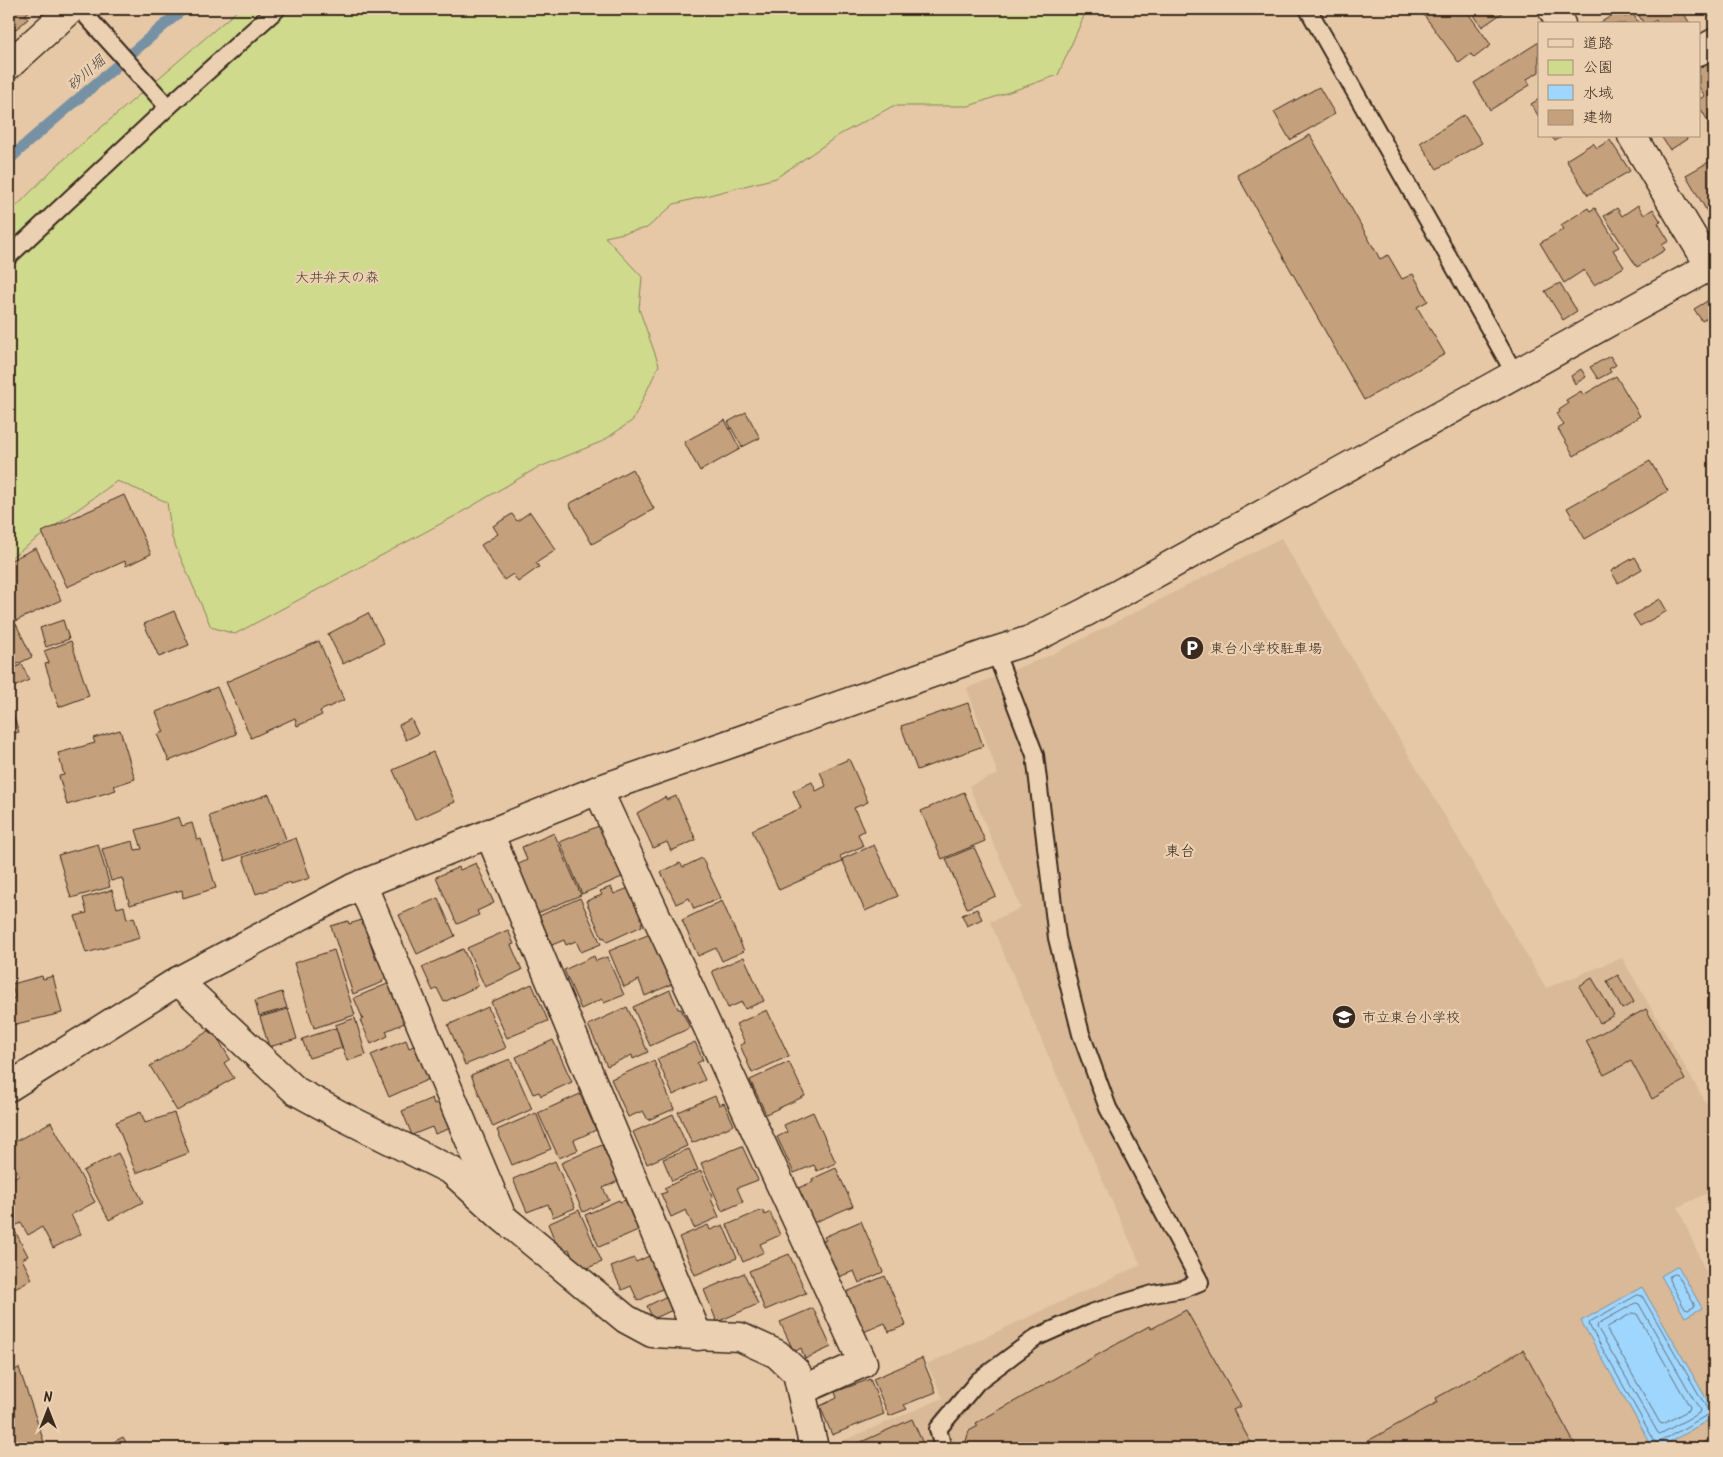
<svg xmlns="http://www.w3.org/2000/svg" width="1723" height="1457" font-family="Kalam,'Klee One',sans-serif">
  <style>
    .built { fill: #d9b997 }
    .green { fill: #cfda8d; stroke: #858256 }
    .water { fill: #9fd6fe; stroke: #7791a4 }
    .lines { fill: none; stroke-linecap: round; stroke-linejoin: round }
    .shore { stroke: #636f78; stroke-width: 1 }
    .stream { stroke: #7791a4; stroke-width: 11 }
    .building { fill: #c4a07c; stroke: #3b2a1e }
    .service-casing { stroke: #3b2a1e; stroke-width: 20 }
    .minor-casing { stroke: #3b2a1e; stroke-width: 31 }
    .tertiary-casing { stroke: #3b2a1e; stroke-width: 31 }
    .service { stroke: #ebd1b2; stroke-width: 16 }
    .minor { stroke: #ebd1b2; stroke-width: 28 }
    .tertiary { stroke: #ebd1b2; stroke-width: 28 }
    .labels { text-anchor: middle; stroke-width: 4.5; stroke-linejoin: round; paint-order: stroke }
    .park-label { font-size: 14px; fill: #4a3c29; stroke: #ebd1b2 }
    .poi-label { font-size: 14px; fill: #3b2a1e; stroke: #ebd1b2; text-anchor: start }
    .water-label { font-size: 15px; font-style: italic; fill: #4a4440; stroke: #ebd1b2 }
    .neighbourhood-label { font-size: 15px; fill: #3b2a1e; stroke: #ebd1b2 }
  </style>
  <rect width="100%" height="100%" fill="#e6c8a6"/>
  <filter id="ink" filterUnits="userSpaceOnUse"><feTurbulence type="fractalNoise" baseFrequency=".02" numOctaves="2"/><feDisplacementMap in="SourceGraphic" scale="10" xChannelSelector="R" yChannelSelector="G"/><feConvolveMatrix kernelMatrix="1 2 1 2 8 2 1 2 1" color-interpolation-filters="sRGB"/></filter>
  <g filter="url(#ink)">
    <polygon class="built" points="1281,538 1546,988 1622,958 1714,1117 1714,1190 1678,1207 1714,1291 1714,1331 1709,1339 1714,1351 1714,1448 826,1448 943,1398 927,1364 1141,1265 1118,1215 990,922 1021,908 969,786 998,774 967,688 1051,655"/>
    <polygon class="green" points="239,9 1087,9 1058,75 969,106 893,106 839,135 776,178 674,204 647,228 605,237 642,277 639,309 659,365 633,420 603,441 535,469 455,516 235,634 211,627 172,538 167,502 117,481 9,559 9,214 54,168"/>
    <g class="water">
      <polygon points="1678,1266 1702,1308 1685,1317 1661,1276"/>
      <polygon points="1642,1287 1714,1412 1714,1417 1659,1448 1653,1448 1581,1321"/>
    </g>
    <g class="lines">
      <g class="shore">
        <polygon points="1675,1274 1678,1275 1694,1304 1694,1307 1688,1310 1685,1309 1669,1280 1669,1277"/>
        <polygon points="1638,1295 1642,1296 1709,1412 1707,1415 1658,1443 1655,1442 1589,1325 1590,1322"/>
        <polygon points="1636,1303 1639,1304 1700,1410 1699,1413 1660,1434 1658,1433 1597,1327 1598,1324"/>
        <polygon points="1633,1313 1637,1314 1690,1407 1689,1410 1663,1424 1660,1423 1607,1330 1608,1327"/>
      </g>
      <polyline class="stream" points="9,160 28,142 183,9"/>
    </g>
    <g class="building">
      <polygon points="9,9 32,9 25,15 28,19 9,35"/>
      <polygon points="1434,9 1465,9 1491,45 1474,58 1471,54 1459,63 1424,15"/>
      <polygon points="1470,9 1508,9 1482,27"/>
      <polygon points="1635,9 1684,9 1682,10 1690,24 1658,24 1656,20 1649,24 1644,24"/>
      <polygon points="1705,9 1714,9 1714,13 1709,16"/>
      <polygon points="1621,10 1625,17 1632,12 1639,24 1598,24"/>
      <polygon points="1539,42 1539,72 1527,79 1530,85 1490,110 1474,83"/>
      <polygon points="1713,60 1714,63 1714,131 1699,106 1699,99 1705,96 1699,87 1699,68"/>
      <polygon points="1319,87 1335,114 1290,140 1274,112"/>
      <polygon points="1539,99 1539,117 1531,104"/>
      <polygon points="1464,115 1482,143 1437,169 1420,143"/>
      <polygon points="1310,135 1380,259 1388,255 1402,279 1413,274 1428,301 1417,307 1445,354 1364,400 1237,175"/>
      <polygon points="1551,136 1563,136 1555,141"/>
      <polygon points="1661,136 1686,136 1687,139 1670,150"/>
      <polygon points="1610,140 1630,171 1588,195 1566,160 1593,143 1597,148"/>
      <polygon points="1714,159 1714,212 1709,215 1686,175"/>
      <polygon points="1638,205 1644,215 1653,209 1661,222 1658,223 1669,241 1662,245 1665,250 1637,267 1604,216 1617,208 1622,216"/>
      <polygon points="1588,208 1590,211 1595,208 1619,247 1613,250 1624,267 1594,285 1584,270 1564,283 1540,243 1564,229 1561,225"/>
      <polygon points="1560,283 1577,311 1563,320 1545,291"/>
      <polygon points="1714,297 1714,314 1702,321 1694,309"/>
      <polygon points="1610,356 1616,365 1609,369 1611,372 1598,379 1590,367"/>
      <polygon points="1581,369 1586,377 1575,384 1571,376"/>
      <polygon points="1616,376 1640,416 1574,456 1558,429 1564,425 1557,414 1560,412 1559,410 1568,404 1566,400 1581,391 1583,395"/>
      <polygon points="746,412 760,438 742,447 728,422"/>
      <polygon points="725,420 740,449 700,471 684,442"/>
      <polygon points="1650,461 1668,491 1585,539 1567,508"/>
      <polygon points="632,469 654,509 592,544 569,504"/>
      <polygon points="124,495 151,554 126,566 125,561 67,587 42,532"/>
      <polygon points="530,512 556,550 536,563 539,567 518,582 513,574 504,580 481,545 498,534 493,526 512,514 517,521"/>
      <polygon points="36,548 61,600 9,624 9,561"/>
      <polygon points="1635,557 1642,569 1618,583 1611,571"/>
      <polygon points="1660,599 1667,611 1640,626 1633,615"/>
      <polygon points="174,611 189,645 159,657 144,624"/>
      <polygon points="368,613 384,643 343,664 328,634"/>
      <polygon points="63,620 69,639 46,647 40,628"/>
      <polygon points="16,624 32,657 9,668 9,627"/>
      <polygon points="71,641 89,696 59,707 45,664 49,663 44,651"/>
      <polygon points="319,641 344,700 320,711 322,715 297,726 295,718 251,738 226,682"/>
      <polygon points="22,664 29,680 12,688 9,681 9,671"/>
      <polygon points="217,687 236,734 169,761 157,734 164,732 156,712"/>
      <polygon points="968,703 983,746 917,770 901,726"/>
      <polygon points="9,704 19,732 9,735"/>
      <polygon points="411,719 418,734 406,740 399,725"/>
      <polygon points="120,730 135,779 114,786 116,790 67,805 59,776 64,775 58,753 95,743 93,738"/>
      <polygon points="433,752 455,802 415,820 393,770"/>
      <polygon points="849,759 868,802 854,808 864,831 858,834 863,846 840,856 842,862 779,890 752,830 801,808 793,791 812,782 816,791 826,786 820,772"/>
      <polygon points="964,792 985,841 942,859 921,811"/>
      <polygon points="269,794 286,839 225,861 209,816"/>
      <polygon points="676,796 696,840 671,851 667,842 653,848 637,813 665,797 667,800"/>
      <polygon points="179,817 182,826 192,823 197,840 201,839 216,888 183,898 182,890 130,905 122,878 111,881 102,849 133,841 135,850 142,849 136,830"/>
      <polygon points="601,825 622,877 582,894 560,842"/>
      <polygon points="554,833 581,895 538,913 517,865 527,860 522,847"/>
      <polygon points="296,838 310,878 291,884 290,882 256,894 243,857"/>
      <polygon points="98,844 110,887 71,898 58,855"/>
      <polygon points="874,845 898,896 865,911 842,859"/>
      <polygon points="974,847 996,896 967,908 946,859"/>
      <polygon points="702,858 721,898 694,909 689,898 676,904 661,872 680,863 683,867"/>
      <polygon points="476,863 494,903 477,911 479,915 457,924 436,877 459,867 460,870"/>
      <polygon points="611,887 614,894 631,887 646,921 641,923 642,926 607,942 604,937 602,938 586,901 602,895 600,891"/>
      <polygon points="112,890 117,908 124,906 127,919 134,917 140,938 86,953 75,916 87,913 83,898"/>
      <polygon points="438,898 455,936 417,954 399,915"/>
      <polygon points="580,898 601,944 581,952 576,941 566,945 564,940 552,945 539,916"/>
      <polygon points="722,901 744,951 722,961 716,948 698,956 682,920"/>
      <polygon points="977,909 982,919 967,926 962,915"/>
      <polygon points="365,919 372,941 370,942 376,960 381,958 387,978 382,980 383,982 353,994 331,926 348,921 349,924"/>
      <polygon points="508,930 514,944 511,945 522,970 485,987 467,948"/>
      <polygon points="650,934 672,984 645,996 639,980 624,987 609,951"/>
      <polygon points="463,949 474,973 473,973 478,986 444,1002 437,988 433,991 422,967"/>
      <polygon points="334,950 355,1015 314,1028 294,963"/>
      <polygon points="594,956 596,961 607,957 624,995 604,1003 602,999 581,1009 564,970"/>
      <polygon points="744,957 764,1001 745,1009 742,1002 728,1008 712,971"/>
      <polygon points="1618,975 1634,1002 1622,1009 1607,981"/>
      <polygon points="42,976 43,979 53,976 62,1013 12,1025 9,1011 9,999 15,998 12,984"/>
      <polygon points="1592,978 1614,1015 1600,1023 1579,986"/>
      <polygon points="392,982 409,1021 386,1031 388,1036 371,1044 360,1020 363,1019 354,998"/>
      <polygon points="532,984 548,1021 507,1038 491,1002"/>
      <polygon points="670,990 678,1009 681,1009 690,1028 650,1046 633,1007"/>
      <polygon points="282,992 287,1008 259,1016 255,1001"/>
      <polygon points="488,1007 506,1048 465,1065 448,1025"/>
      <polygon points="627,1007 648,1052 633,1059 632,1055 607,1066 588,1025"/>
      <polygon points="288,1009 297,1039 269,1047 260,1017"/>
      <polygon points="1646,1009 1685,1080 1652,1099 1631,1061 1604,1075 1586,1041"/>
      <polygon points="767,1010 789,1056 752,1073 740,1045 745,1043 736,1024"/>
      <polygon points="355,1018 366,1055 347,1061 335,1025"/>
      <polygon points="336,1028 342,1048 309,1058 302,1039"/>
      <polygon points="212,1029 230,1059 224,1063 234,1078 177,1111 150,1066"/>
      <polygon points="406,1040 409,1048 414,1046 429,1079 389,1097 371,1055"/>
      <polygon points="553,1040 572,1082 541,1096 539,1092 533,1094 516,1057"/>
      <polygon points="695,1042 703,1060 697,1063 705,1080 673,1095 657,1059"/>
      <polygon points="510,1059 532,1109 493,1127 471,1075"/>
      <polygon points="654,1061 674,1109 648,1120 643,1111 628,1117 611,1079"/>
      <polygon points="789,1062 805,1096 766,1114 750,1080"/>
      <polygon points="580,1094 596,1130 574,1140 578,1150 559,1158 538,1113"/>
      <polygon points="715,1096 719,1105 724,1103 734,1125 692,1143 678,1112"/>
      <polygon points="432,1098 434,1104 443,1100 454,1127 435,1134 432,1127 412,1135 402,1111"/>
      <polygon points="141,1112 145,1123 174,1113 189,1153 136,1173 116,1122"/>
      <polygon points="813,1112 836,1163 817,1171 814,1165 794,1173 777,1137 787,1132 784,1125"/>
      <polygon points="536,1113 551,1149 512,1165 497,1130"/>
      <polygon points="673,1114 687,1146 647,1164 633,1132"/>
      <polygon points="51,1122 95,1202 71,1215 81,1234 53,1248 42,1227 28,1235 21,1223 13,1227 28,1256 22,1259 32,1279 9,1291 9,1180 19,1175 9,1155 9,1145"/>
      <polygon points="602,1145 618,1181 603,1188 609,1200 583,1212 561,1163"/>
      <polygon points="742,1146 758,1180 737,1188 743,1202 722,1211 701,1163"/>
      <polygon points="689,1149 698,1170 672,1181 663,1159"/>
      <polygon points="118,1153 143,1202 109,1220 83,1171"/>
      <polygon points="555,1161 575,1208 553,1217 548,1204 527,1212 513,1179"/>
      <polygon points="836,1168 853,1206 813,1223 798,1188 813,1182 812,1179"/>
      <polygon points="701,1171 713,1198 711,1199 719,1217 694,1228 686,1210 671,1217 661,1194 667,1192 664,1188"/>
      <polygon points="619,1200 620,1202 625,1200 638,1230 599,1247 585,1215"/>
      <polygon points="579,1210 602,1262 585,1269 574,1262 569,1249 560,1253 548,1224"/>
      <polygon points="762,1210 765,1215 770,1212 780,1235 760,1244 764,1252 743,1262 727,1225"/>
      <polygon points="861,1221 883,1272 859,1283 854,1271 836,1278 821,1242 826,1240 824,1237"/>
      <polygon points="708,1225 710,1230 723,1225 737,1258 695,1275 679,1237"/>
      <polygon points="789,1254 806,1293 765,1310 749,1271"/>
      <polygon points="649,1256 664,1288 638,1301 631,1286 622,1290 611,1267 634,1258 636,1262"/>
      <polygon points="744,1273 758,1304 717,1322 704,1290"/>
      <polygon points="885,1276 906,1325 889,1332 885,1323 861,1333 844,1293"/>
      <polygon points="669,1295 675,1309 653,1319 647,1306"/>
      <polygon points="813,1308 831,1347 805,1359 801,1348 794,1352 780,1322"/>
      <polygon points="1186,1310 1241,1406 1233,1410 1250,1441 1258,1448 964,1448 969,1431 978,1426 976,1423 1149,1326 1151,1329"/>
      <polygon points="1523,1350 1577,1448 1355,1448 1438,1402 1436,1398"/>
      <polygon points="922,1358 936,1392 904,1405 907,1409 889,1416 873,1379"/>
      <polygon points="19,1368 46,1448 9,1448 9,1372"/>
      <polygon points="870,1379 884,1414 832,1435 820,1406 837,1398 835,1392"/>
      <polygon points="912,1419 925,1448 848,1448"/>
      <polygon points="123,1437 129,1448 102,1448"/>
      <polygon points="1714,1437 1714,1448 1694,1448"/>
    </g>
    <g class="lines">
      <g class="service-casing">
        <g id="service">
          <polyline points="80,9 168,107"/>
          <polyline points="1308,9 1515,374"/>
          <polyline points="9,256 168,107 277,9"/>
          <polyline points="943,1448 938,1429 978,1381 1037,1337 1091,1313 1153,1294 1183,1289 1200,1282 1108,1108 1081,1034 1057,938 1035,755 995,651"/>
        </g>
      </g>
      <g class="minor-casing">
        <g id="minor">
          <polyline points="1552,9 1561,24"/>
          <polyline points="1699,51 1714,43"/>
          <polyline points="9,65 71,9"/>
          <polyline points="1632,136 1710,266"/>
          <polyline points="598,790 863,1363 802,1390"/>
          <polyline points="489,833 698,1336"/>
          <polyline points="362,884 499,1210"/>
          <polyline points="178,981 296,1091 340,1115 452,1171 502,1217 626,1319 652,1333 740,1337 777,1354 797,1373 814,1448"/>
        </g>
      </g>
      <g class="tertiary-casing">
        <polyline id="tertiary" points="9,1087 178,981 353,888 598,790 995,651 1030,640 1086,612 1714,264"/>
      </g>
      <use href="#service" class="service"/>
      <use href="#minor" class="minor"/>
      <use href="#tertiary" class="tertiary"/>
    </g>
  </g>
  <defs>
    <g id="parking-disc" transform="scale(1.25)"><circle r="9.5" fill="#3b2a1e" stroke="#ebd1b2"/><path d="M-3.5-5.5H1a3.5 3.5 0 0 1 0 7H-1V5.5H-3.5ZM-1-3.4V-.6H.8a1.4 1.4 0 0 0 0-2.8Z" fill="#fff"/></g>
    <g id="school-disc" transform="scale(1.25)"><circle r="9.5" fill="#3b2a1e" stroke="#ebd1b2"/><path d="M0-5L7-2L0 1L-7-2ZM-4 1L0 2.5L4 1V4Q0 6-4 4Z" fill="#fff"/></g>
  </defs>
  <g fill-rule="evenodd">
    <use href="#parking-disc" x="1192" y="648"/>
    <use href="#school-disc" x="1344" y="1017"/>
  </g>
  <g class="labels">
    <g class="park-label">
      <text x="337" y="282">大井弁天の森</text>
    </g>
    <g class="poi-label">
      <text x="1210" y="653">東台小学校駐車場</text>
      <text x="1362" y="1022">市立東台小学校</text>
    </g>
    <g class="water-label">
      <text transform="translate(86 73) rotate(-41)" y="5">砂川堀</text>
    </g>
    <g class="neighbourhood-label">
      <text x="1180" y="856">東台</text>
    </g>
  </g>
  <rect width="1723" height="1457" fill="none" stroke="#ebd1b2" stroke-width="30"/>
  <rect x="15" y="15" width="1693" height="1427" fill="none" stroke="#3b2a1e" stroke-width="2" filter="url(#ink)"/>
  <rect x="1538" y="22" width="162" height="115" fill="#ebd1b2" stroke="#a58e77"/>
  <rect x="1548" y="39" width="25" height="8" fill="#ebd1b2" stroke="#a58e77"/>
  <text x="1583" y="48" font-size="15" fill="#3b2a1e">道路</text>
  <rect x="1548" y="60" width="25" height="15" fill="#cfda8d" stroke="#a58e77"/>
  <text x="1583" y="72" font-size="15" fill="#3b2a1e">公園</text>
  <rect x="1548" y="85" width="25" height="15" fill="#9fd6fe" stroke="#a58e77"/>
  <text x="1583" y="98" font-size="15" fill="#3b2a1e">水域</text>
  <rect x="1548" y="110" width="25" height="15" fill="#c4a07c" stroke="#a58e77"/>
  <text x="1583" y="122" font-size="15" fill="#3b2a1e">建物</text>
  <g transform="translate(48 1410)" stroke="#ebd1b2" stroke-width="4" paint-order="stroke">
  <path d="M0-4L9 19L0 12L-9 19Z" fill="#3b2a1e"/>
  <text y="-8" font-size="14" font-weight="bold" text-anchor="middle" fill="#3b2a1e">N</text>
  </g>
</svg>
